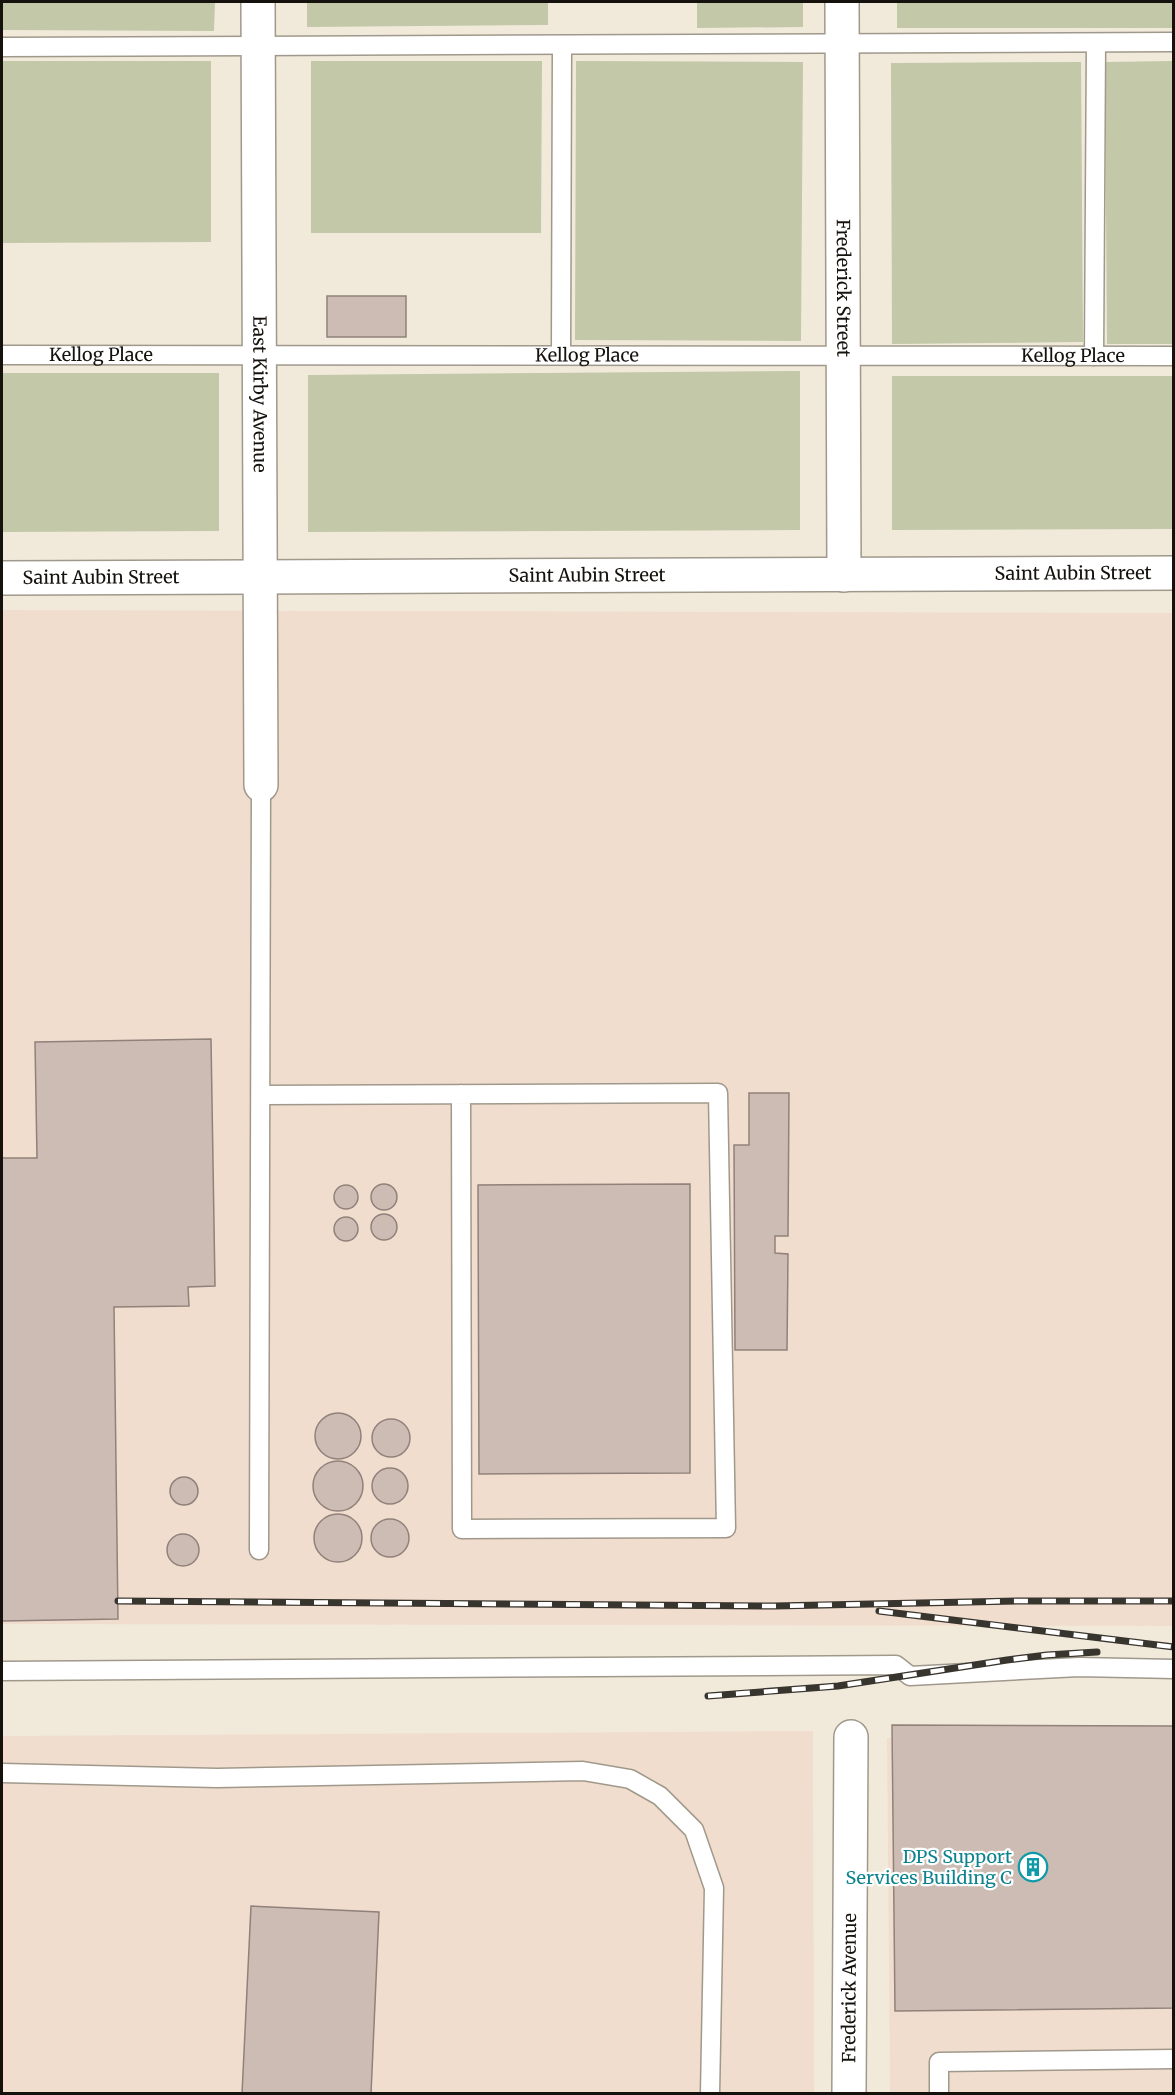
<svg xmlns="http://www.w3.org/2000/svg" width="1175" height="2095" font-family="Merriweather,serif">
  <style>
    .industrial { fill: #f1ddce }
    .green { fill: #c2c8a8 }
    .building { fill: #ccbcb4; stroke: #90817a; stroke-width: 1.5 }
    .lines { fill: none; stroke-linecap: round; stroke-linejoin: round }
    .service-casing { stroke: #a0998b; stroke-width: 21 }
    .minor-casing { stroke: #a0998b; stroke-width: 36 }
    .service { stroke: #fff; stroke-width: 18 }
    .minor { stroke: #fff; stroke-width: 33 }
    .rail-casing { stroke: #38352e; stroke-width: 7 }
    .rail { stroke: #fff; stroke-width: 4.5; stroke-dasharray: 14; stroke-linecap: butt }
    .labels { text-anchor: middle; stroke-width: 4.5; stroke-linejoin: round; paint-order: stroke }
    .street-label { font-size: 18px; fill: #15120d; stroke: #fff }
    .culture-label { font-size: 18px; fill: #0d838f; stroke: #fff; text-anchor: end }
  </style>
  <rect width="100%" height="100%" fill="#f1eadb"/>
  <g class="industrial">
    <polygon points="2,610 1173,613 1173,1626 2,1624"/>
    <polygon points="813,1731 814,2093 2,2093 2,1736"/>
    <polygon points="1173,1735 1173,2093 890,2093 887,1738"/>
  </g>
  <g class="green">
    <polygon points="2,2 215,2 214,31 2,30"/>
    <polygon points="307,2 548,2 548,25 307,27"/>
    <polygon points="697,2 803,2 803,27 697,28"/>
    <rect x="897" y="2" width="276" height="26"/>
    <polygon points="2,61 211,61 211,242 2,243"/>
    <polygon points="311,61 542,61 541,233 311,233"/>
    <polygon points="576,61 803,62 801,341 575,340"/>
    <polygon points="1173,61 1173,344 1107,344 1105,62"/>
    <polygon points="1081,62 1083,342 892,344 891,63"/>
    <polygon points="800,371 800,530 308,532 308,375"/>
    <polygon points="2,373 219,373 219,531 2,532"/>
    <polygon points="892,376 1173,376 1173,529 892,530"/>
  </g>
  <g class="building">
    <rect x="327" y="296" width="79" height="41"/>
    <polygon points="211,1039 215,1286 188,1287 189,1306 114,1307 118,1619 2,1621 2,1158 37,1158 35,1042"/>
    <polygon points="749,1093 789,1093 788,1236 775,1236 775,1253 788,1254 787,1350 735,1350 734,1145 749,1145"/>
    <circle cx="384" cy="1197" r="13"/>
    <polygon points="690,1184 690,1473 479,1474 478,1185"/>
    <circle cx="346" cy="1197" r="12"/>
    <circle cx="384" cy="1227" r="13"/>
    <circle cx="346" cy="1229" r="12"/>
    <circle cx="338" cy="1436" r="23"/>
    <circle cx="391" cy="1438" r="19"/>
    <circle cx="338" cy="1486" r="25"/>
    <circle cx="390" cy="1486" r="18"/>
    <circle cx="184" cy="1491" r="14"/>
    <circle cx="338" cy="1538" r="24"/>
    <circle cx="390" cy="1538" r="19"/>
    <circle cx="183" cy="1550" r="16"/>
    <polygon points="892,1725 1174,1726 1174,2008 895,2011"/>
    <polygon points="251,1906 379,1912 371,2094 242,2094"/>
  </g>
  <g class="lines">
    <g class="service-casing">
      <g id="service">
        <polyline points="2,47 1174,42"/>
        <path id="s1" d="M2 355 1174 356"/>
        <polyline points="561,355 562,45"/>
        <polyline points="1094,356 1096,43"/>
        <polyline points="261,1095 718,1093 726,1528 462,1529 461,1094"/>
        <polyline points="259,1550 261,785"/>
        <polyline points="2,1671 896,1665 910,1676 1079,1667 1174,1669"/>
        <polyline points="2,1773 217,1778 583,1771 630,1779 660,1796 694,1830 714,1888 710,2094"/>
        <polyline points="939,2094 939,2062 1174,2059"/>
      </g>
    </g>
    <g class="minor-casing">
      <g id="minor">
        <path id="s2" d="M258 2 261 785"/>
        <path id="s3" d="M842 2 844 575"/>
        <path id="s4" d="M2 578 1174 573"/>
        <path id="s5" d="M849 2094 851 1737"/>
      </g>
    </g>
    <use href="#service" class="service"/>
    <use href="#minor" class="minor"/>
    <g class="rail-casing">
      <g id="rail">
        <polyline points="118,1601 774,1606 1017,1601 1174,1601"/>
        <polyline points="879,1611 1174,1647"/>
        <polyline points="708,1696 838,1686 1007,1660 1047,1655 1097,1652"/>
      </g>
    </g>
    <use href="#rail" class="rail"/>
  </g>
  <defs>
    <g id="building-ring" transform="scale(1.5)"><circle r="9.5" fill="#fff" stroke="#0f9aa8" stroke-width="1.5"/><path d="M-4-6H4V6H1V3H-1V6H-4ZM-2.5-4.3h1.7v1.8h-1.7ZM.8-4.3h1.7v1.8H.8ZM-2.5-1h1.7V.8h-1.7ZM.8-1h1.7V.8H.8Z" fill="#0f9aa8"/></g>
  </defs>
  <g fill-rule="evenodd">
    <use href="#building-ring" x="1033" y="1867"/>
  </g>
  <g class="labels">
    <g class="street-label">
      <text dy="6" stroke="none"><textPath href="#s3" startOffset="286">Frederick Street</textPath></text>
      <text dy="6" stroke="none"><textPath href="#s1" startOffset="99">Kellog Place</textPath></text>
      <text dy="6" stroke="none"><textPath href="#s1" startOffset="585">Kellog Place</textPath></text>
      <text dy="6" stroke="none"><textPath href="#s1" startOffset="1071">Kellog Place</textPath></text>
      <text dy="6" stroke="none"><textPath href="#s2" startOffset="392">East Kirby Avenue</textPath></text>
      <text dy="6" stroke="none"><textPath href="#s4" startOffset="1071">Saint Aubin Street</textPath></text>
      <text dy="6" stroke="none"><textPath href="#s4" startOffset="585">Saint Aubin Street</textPath></text>
      <text dy="6" stroke="none"><textPath href="#s4" startOffset="99">Saint Aubin Street</textPath></text>
      <text dy="6" stroke="none"><textPath href="#s5" startOffset="106">Frederick Avenue</textPath></text>
    </g>
    <g class="culture-label">
      <text x="1012" y="1863">DPS Support<tspan x="1012" dy="21">Services Building C</tspan></text>
    </g>
  </g>
  <rect width="1175" height="2095" fill="none" stroke="#15120d" stroke-width="6"/>
</svg>
